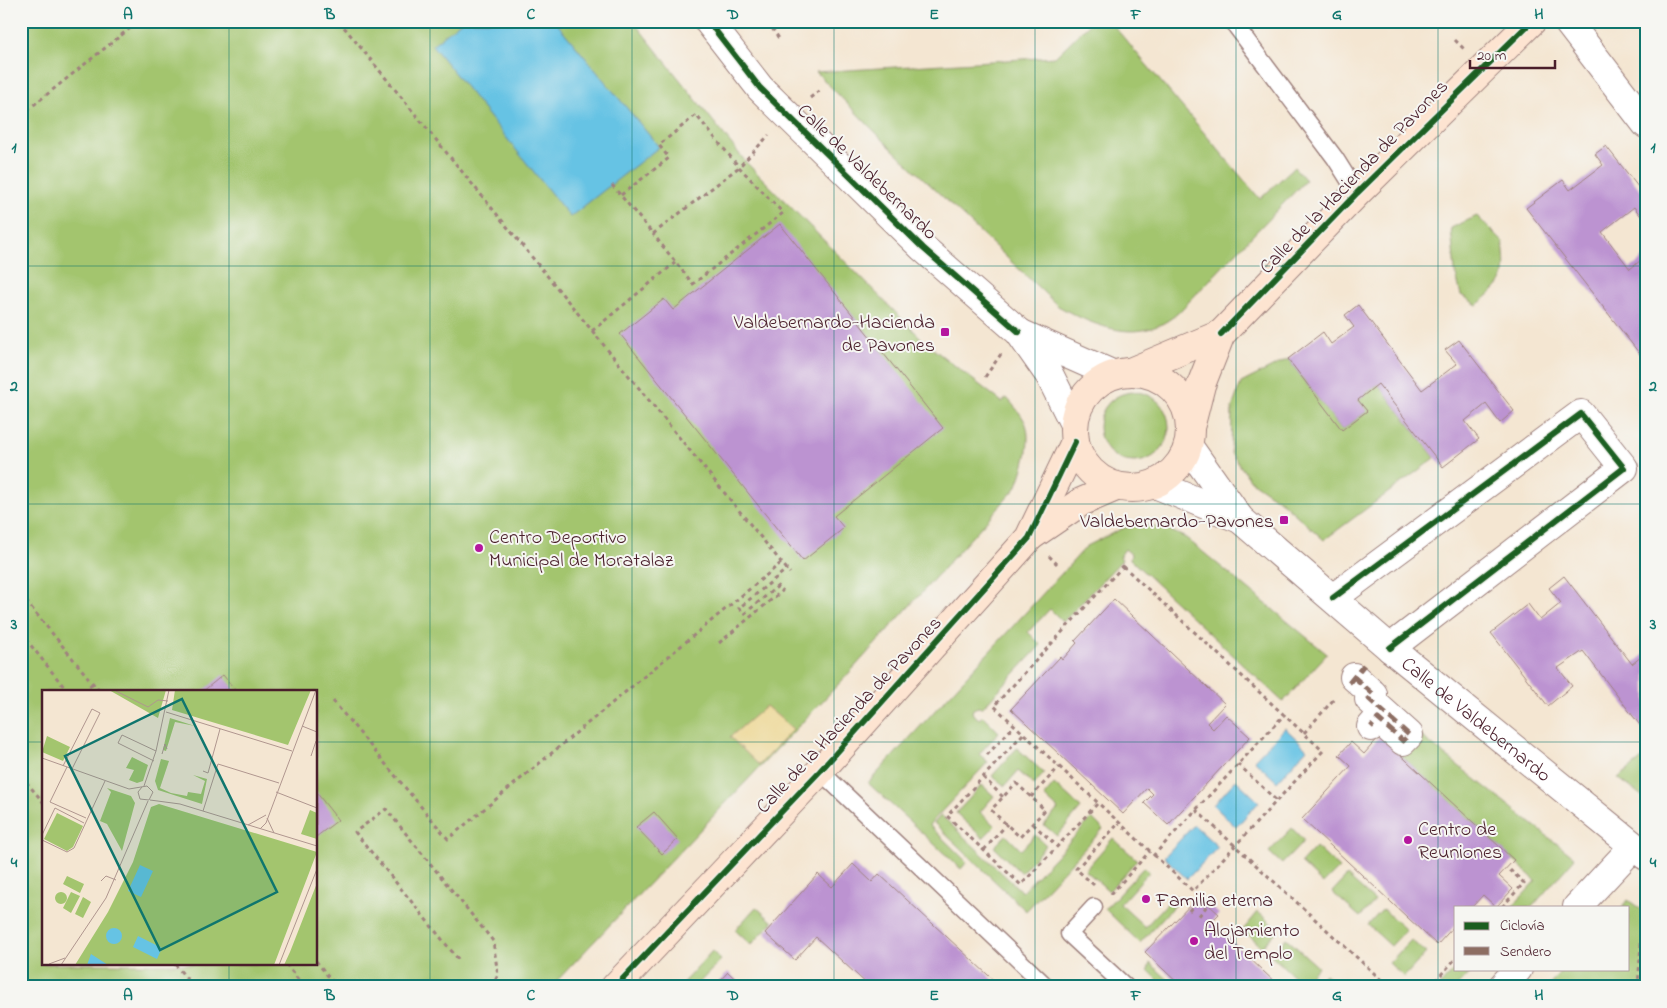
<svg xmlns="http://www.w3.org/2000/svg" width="1667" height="1008" font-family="'Indie Flower',sans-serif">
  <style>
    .green { fill: #a3c56e; stroke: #76724c; fill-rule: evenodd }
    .sand { fill: #eeda9e; stroke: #9c7c64 }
    .water { fill: #66c3e4; stroke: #587188 }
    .building { fill: #bc93d1 }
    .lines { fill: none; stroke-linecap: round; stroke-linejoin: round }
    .lane-casing { stroke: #9f827e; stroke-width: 19 }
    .street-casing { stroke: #9f827e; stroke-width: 30 }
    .secondary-casing { stroke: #9f827e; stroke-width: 30 }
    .path { stroke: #9f827e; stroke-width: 3; stroke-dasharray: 4 4; stroke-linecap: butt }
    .lane { stroke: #fff; stroke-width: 16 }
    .street { stroke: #fff; stroke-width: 28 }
    .secondary { stroke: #fde4d1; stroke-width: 28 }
    .quiet { stroke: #8d6e63; stroke-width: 5; stroke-dasharray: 10 5; stroke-linecap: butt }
    .cycleway-casing { stroke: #f6f6f2; stroke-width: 9 }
    .cycleway { stroke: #1b5e20; stroke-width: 6 }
    .grid { fill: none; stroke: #0f766e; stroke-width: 1; stroke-opacity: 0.55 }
    .poi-dot { fill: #b5179e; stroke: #f6f6f2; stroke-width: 2 }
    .labels { text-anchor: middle; stroke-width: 4; stroke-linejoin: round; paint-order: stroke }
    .street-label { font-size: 20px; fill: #4a1f2b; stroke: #f6f6f2 }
    .poi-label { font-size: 20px; fill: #4a1f2b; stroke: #f6f6f2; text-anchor: start }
    .inset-road { fill: none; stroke: #b0968f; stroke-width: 1 }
    .view { fill: #0f766e; fill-opacity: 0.15; stroke: #0f766e; stroke-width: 2.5 }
    .inset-edge { fill: none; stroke: #4a1f2b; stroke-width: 2.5 }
    .neatline { fill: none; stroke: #0f766e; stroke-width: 2 }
    .grid-label { font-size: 16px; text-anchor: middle; font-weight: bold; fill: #0f766e }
  </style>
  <rect width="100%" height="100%" fill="#f6f6f2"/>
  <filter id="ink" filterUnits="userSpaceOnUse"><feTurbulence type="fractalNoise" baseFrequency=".02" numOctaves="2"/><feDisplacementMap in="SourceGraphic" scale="10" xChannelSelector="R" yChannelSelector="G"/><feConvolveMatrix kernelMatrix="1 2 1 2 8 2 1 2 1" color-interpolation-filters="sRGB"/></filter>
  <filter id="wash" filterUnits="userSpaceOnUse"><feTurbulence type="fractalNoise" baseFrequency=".0096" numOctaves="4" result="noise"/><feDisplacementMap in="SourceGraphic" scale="20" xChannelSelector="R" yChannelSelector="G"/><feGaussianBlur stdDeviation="1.12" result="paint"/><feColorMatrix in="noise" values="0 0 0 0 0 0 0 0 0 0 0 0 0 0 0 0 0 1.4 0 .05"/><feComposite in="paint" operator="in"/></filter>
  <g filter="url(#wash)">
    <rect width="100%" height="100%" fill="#f4e6d2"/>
    <g class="green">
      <path d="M21 21H633L745 161 928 345 1002 402 1007 398C1013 405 1020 412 1024 420 1034 437 1023 471 1016 488L851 671 551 987H21ZM44 692H316V964H44Z"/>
      <path d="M1103 21 1113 25 1260 199 1294 167 1306 180 1179 312C1142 346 1097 328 1058 306L888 145 816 72 1055 57 1090 23Z"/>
      <path d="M1477 216 1503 242C1507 279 1506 281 1477 305L1461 295 1455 271 1451 228Z"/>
      <polygon points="1288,359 1342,430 1367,411 1358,400 1378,384 1435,458 1324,540 1283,503 1251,481 1231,453 1232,408 1241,383"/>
      <circle cx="1134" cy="427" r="35"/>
      <polygon points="1140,524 1167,529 1186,538 1327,654 1283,702 1130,559 1131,554 1125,549 1120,556 1122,560 1063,622 1050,609 1028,632 1041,645 982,708 978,707 973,709 972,713 979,719 983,716 999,732 979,754 988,762 929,825 967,862 961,869 868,783 1087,546 1121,529"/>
      <polygon points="1378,702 1575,858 1532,907 1512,907 1536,881 1363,720"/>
      <polygon points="1017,748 1044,773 1034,785 1018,771 1005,786 992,776"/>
      <polygon points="1646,756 1646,799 1618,778"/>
      <polygon points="1054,784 1081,808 1057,836 1044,825 1058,809 1044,796"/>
      <polygon points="982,785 994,796 980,812 995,826 983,838 956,813"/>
      <polygon points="941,815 1022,892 1092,818 1103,829 1026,911 934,823"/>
      <polygon points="1292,828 1304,841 1282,864 1269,852"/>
      <polygon points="1006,835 1021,850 1035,835 1046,845 1021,873 994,847"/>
      <polygon points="1113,838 1137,860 1109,891 1085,870"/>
      <polygon points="1316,847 1339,868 1323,884 1301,863"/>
      <polygon points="1144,867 1149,872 1120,904 1145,927 1175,895 1179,900 1140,943 1105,909"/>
      <polygon points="1347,876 1375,901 1360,917 1332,892"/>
      <polygon points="1628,900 1646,913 1646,987 1547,987 1563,969 1628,969 1628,907 1622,907"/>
      <polygon points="756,907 773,922 751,945 735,930"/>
      <polygon points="1383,909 1406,930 1391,946 1368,925"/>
      <polygon points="1258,912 1278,930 1262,947 1243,930"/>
      <polygon points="1286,938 1318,967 1302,984 1271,955"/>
      <polygon points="1411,940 1426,953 1404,977 1389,963"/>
      <polygon points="712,951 721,960 695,987 679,987"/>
      <polygon points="1150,963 1176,987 1165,987 1148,970"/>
      <polygon points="1456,968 1473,969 1456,987 1438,987"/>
      <polygon points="1325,974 1340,987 1313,987"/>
    </g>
    <polygon class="sand" points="766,706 793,729 759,765 730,737"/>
    <g class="water">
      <polygon points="462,21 555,21 659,147 570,217 432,45"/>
      <polygon points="1285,728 1307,749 1277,782 1254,760"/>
      <polygon points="1236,780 1259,802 1236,827 1213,805"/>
      <polygon points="1194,825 1218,847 1187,879 1164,857"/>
    </g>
    <g id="blocks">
      <g class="building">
        <polygon points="1606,146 1646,197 1646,223 1634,207 1602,232 1630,269 1646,256 1646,362 1526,208 1563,180 1570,190 1603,165 1595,154"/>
        <polygon points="780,224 943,428 834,516 844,528 803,561 620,334 664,299 673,310"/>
        <polygon points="1358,305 1422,390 1457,364 1445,350 1459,340 1514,411 1500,423 1486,404 1465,421 1479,439 1443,467 1378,384 1358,400 1367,411 1342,430 1288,359 1323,332 1331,344 1354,327 1345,315"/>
        <polygon points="1564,576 1632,664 1646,653 1646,733 1583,651 1558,668 1572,686 1548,706 1491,633 1528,604 1540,620 1561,603 1549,588"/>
        <polygon points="1114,599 1225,704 1207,723 1213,729 1226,715 1250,737 1168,825 1144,803 1153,794 1147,788 1123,814 1011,709 1060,657 1062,660 1077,643 1075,641"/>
        <polygon points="223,675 237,692 202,692"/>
        <polygon points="1380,736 1514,860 1499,876 1513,889 1496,907 1483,895 1472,907 1456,907 1456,924 1437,945 1302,819 1351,766 1339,755 1351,742 1364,754"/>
        <polygon points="316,792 338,820 316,837"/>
        <polygon points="654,812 678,839 662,854 636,827"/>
        <polygon points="853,864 872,882 879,874 1001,987 870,987 816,937 795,960 765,933 818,874 832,887"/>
        <polygon points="1199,896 1219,914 1211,922 1280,987 1182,987 1145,952"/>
        <polygon points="728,972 744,987 714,987"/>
      </g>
    </g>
  </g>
  <g filter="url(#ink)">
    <use href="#blocks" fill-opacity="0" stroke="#9f827e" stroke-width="1"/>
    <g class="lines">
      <g class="lane-casing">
        <g id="lane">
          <polyline points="1232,21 1335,158 1357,193"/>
          <polyline points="820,771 1047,987"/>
          <polyline points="1094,907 1069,934 1126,987"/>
        </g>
      </g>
      <g class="street-casing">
        <g id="street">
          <polyline points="708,21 760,88 923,248 1019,332 1050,376 1074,424"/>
          <polyline points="1567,21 1646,124"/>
          <polyline points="1022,334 1112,374"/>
          <path id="s1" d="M1189 447 1240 519 1390 648 1646 856"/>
          <polyline points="1155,484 1240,519"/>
          <polyline points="1333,598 1581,414 1624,468 1390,648"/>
          <polyline points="1354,677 1373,694 1369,699 1409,735 1403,741 1378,719 1371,727"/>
          <polyline points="1577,907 1633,847"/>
          <polyline points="1502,987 1518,969"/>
        </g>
      </g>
      <g class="secondary-casing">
        <g id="secondary">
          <circle cx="1132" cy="430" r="58"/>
          <polyline points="1130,372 1221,334"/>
          <polyline points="1191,424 1201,385 1221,334 1357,193 1532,21"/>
          <polyline points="1031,536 1081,502 1116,487"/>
          <polyline points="615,987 820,771 1029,538 1075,442"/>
        </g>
      </g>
      <g class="path">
        <polyline points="339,21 790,573"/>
        <polyline points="772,28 780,40"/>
        <polyline points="1455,40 1465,50"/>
        <polyline points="810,98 820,90"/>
        <polyline points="21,115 139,21"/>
        <polyline points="612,185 653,234 739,167 769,135"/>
        <polyline points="621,195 669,158 659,145 696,115 739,167 783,213 693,284 653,234"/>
        <polyline points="592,331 676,262"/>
        <polyline points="985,377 1001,354"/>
        <polyline points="1049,556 1057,564"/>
        <polygon points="1123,566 1284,715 1154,855 994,706"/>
        <polyline points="21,595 100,692"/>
        <polyline points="21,633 68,692"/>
        <polyline points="719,643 782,591 778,586 744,614 739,608 787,569"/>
        <polyline points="90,692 87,688 93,683"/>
        <polyline points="333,701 448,839 781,563"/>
        <polyline points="1304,733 1335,698"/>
        <polyline points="1023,734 947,816 1021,885 1098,803"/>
        <polyline points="987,755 1014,726"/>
        <polyline points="1238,764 1277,801"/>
        <polyline points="21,776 44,803"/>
        <polyline points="983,777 1003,797"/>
        <polygon points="1016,783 1045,810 1020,837 991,810"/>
        <polyline points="1031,797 1059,767"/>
        <polyline points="1196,810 1389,987"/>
        <polyline points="1033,824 1057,846"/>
        <polyline points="984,850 1007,824"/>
        <polyline points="1154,855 1193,891 1323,751 1284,715"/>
        <polyline points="1094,885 1076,869 1119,823"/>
        <polyline points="1111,894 1150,851"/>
        <polyline points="1502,907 1524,883 1510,870"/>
        <polyline points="1189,911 1198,900 1206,907 1198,917"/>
        <polyline points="458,959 355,832 386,809 493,941 498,975 492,987"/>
        <polyline points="316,961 337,987"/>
        <polyline points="175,964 193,987"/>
        <polyline points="286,964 304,987"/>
        <polyline points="1430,987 1456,958"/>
        <polyline points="1638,987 1644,901"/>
      </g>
      <use href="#lane" class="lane"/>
      <use href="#street" class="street"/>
      <use href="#secondary" class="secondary"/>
      <g class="quiet">
        <polyline points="772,28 782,21"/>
        <polyline points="1354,677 1373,694 1369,699 1409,735 1403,741 1378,719 1371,727"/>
        <polyline points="1349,683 1364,665"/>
      </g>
      <g class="cycleway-casing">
        <g id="cycleway">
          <polyline points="708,21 760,88 923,248 1019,332"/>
          <polyline points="1221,334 1357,193 1532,21"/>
          <polyline points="1333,598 1581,414 1624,468 1390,648"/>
          <polyline points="615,987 820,771 1029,538 1075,442"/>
        </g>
      </g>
      <use href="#cycleway" class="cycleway"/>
    </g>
  </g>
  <path class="grid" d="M229 21V692M430 21V987M632 21V987M834 21V987M1035 21V987M1236 21V987M1438 21V987M21 266H1646M21 504H1646M21 742H44M316 742H1646M229 964V987"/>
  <g class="poi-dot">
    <rect x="940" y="327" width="10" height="10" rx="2.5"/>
    <rect x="1279" y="515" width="10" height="10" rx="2.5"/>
    <circle cx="479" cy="548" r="5"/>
    <circle cx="1408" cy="840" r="5"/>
    <circle cx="1146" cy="899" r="5"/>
    <circle cx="1194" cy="941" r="5"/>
  </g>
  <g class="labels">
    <g class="street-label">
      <text transform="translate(868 171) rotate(44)" y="7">Calle de Valdebernardo</text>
      <text transform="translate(1353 176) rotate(-46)" y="7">Calle de la Hacienda de Pavones</text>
      <text transform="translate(848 714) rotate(-47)" y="7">Calle de la Hacienda de Pavones</text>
      <text dy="7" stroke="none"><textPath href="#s1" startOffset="398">Calle de Valdebernardo</textPath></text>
    </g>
    <g class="poi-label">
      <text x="935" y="328" text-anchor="end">Valdebernardo-Hacienda<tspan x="935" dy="23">de Pavones</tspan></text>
      <text x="1274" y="527" text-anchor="end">Valdebernardo-Pavones</text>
      <text x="489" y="543">Centro Deportivo<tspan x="489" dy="23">Municipal de Moratalaz</tspan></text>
      <text x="1418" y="835">Centro de<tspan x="1418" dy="23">Reuniones</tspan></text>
      <text x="1156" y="906">Familia eterna</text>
      <text x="1204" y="936">Alojamiento<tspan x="1204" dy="23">del Templo</tspan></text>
    </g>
  </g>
  <g transform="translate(42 690)">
    <rect width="275" height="275" fill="#f4e6d2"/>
    <path d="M67 0H124L116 28ZM133 0H269L246 55 130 20ZM128 28 153 36 133 32 124 61 121 60ZM5 46 28 57 21 71 0 62ZM90 67 106 75 101 91 95 93 87 90 92 80 84 78ZM119 69 127 71 118 98 129 103 145 106 146 102 159 104 163 91 151 85 165 89 160 114 116 100 113 91ZM65 98 89 106 93 113 80 161 65 134 58 131 69 102ZM117 114 275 162 232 275H33L66 222 91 172 109 117ZM268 120 275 123V149L259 144ZM15 123 41 136 31 157 25 161 2 149ZM25 186 42 194 38 203 21 194ZM275 193V275H242L248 262ZM13 208a6 6 0 1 1 12 0a6 6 0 1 1-12 0ZM29 202 38 206 29 223 21 218ZM41 207 49 212 41 228 33 224Z" fill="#a3c56e"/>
    <path d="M98 175 111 181 99 207 86 201ZM64 246a8 8 0 1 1 16 0a8 8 0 1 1-16 0ZM96 246 120 258 115 269 91 257ZM49 264 66 275H45Z" fill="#66c3e4"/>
    <path class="inset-road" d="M74 1 106 17 116 10 126 11M124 22 250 61M260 36 275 42M120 64 123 54 125 59M269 66 274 51M0 68 87 99 105 96 111 102 107 110 98 109 96 102 100 97M112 71 76 53 80 45 114 61M21 76 50 19 58 23 30 79M25 77 8 112 44 128M161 81 166 83 178 39M102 96 114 61 127 0M234 102 275 118M108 110 138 114 275 156M161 121 176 74 237 93M225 128 232 143M206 135 224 125M218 139 224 133 274 0M0 145 13 118 42 133M0 150 25 162 32 158 63 91M59 191 64 186 74 190M7 274 23 268M19 275 64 208 106 111M237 275 275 179"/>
    <path class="view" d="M140 9 235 202 118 260 23 66Z"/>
    <rect width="275" height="275" class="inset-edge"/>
  </g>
  <rect width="1667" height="1008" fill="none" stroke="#f6f6f2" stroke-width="55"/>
  <rect x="1454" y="906" width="175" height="65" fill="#f6f6f2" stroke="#b1a0a2"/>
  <rect x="1464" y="922" width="25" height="8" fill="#1b5e20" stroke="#b1a0a2"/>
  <text x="1500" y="930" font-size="15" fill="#4a1f2b">Ciclovía</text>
  <rect x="1464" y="947" width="25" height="8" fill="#8d6e63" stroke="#b1a0a2"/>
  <text x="1500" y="956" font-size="15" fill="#4a1f2b">Sendero</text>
  <path d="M1470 60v8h85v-8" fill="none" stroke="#4a1f2b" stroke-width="2.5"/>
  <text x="1477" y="60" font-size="15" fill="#4a1f2b" stroke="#f6f6f2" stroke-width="4" paint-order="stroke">20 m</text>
  <rect x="28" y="28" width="1612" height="952" class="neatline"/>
  <g class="grid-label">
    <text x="128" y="19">A</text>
    <text x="330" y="19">B</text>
    <text x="531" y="19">C</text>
    <text x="733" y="19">D</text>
    <text x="934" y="19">E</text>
    <text x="1136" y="19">F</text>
    <text x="1337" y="19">G</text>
    <text x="1539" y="19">H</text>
    <text x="14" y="152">1</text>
    <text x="1653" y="152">1</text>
    <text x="14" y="391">2</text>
    <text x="1653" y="391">2</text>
    <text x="14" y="629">3</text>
    <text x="1653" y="629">3</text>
    <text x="14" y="867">4</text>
    <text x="1653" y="867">4</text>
    <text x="128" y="1000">A</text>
    <text x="330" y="1000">B</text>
    <text x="531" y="1000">C</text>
    <text x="733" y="1000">D</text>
    <text x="934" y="1000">E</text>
    <text x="1136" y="1000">F</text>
    <text x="1337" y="1000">G</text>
    <text x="1539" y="1000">H</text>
  </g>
</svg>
